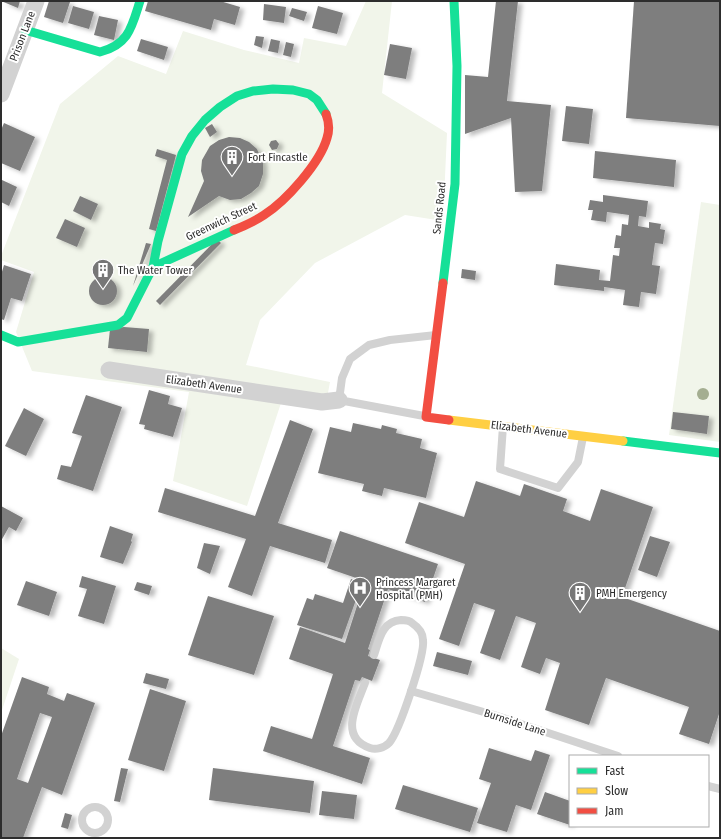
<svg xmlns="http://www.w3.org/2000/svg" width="721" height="839" font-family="'Fira Sans Condensed',sans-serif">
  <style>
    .green { fill: #f1f5ea }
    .building { fill: #7e7e7e; fill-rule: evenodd; filter: url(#shadow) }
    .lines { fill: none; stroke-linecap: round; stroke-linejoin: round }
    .lane { stroke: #d2d2d2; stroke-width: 8 }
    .street { stroke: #d2d2d2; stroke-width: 17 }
    .fast { stroke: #16e098; stroke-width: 9 }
    .slow { stroke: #ffcf43; stroke-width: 9 }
    .jam { stroke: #f24e42; stroke-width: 9 }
    .tree { fill: #a4ae91 }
    .labels { text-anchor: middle; stroke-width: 4; stroke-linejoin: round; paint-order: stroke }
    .street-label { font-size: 11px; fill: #2d2d2d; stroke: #fff }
    .poi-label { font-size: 11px; fill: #2d2d2d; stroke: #fff; text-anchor: start }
  </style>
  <defs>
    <filter id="shadow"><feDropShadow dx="4.5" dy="2.5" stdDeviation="2" flood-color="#0004"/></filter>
  </defs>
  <rect width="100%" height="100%" fill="#fff"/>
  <g class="green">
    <polygon points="366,1 392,1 382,93 447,133 443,221 405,215 315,263 260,320 246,365 330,382 325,409 281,403 247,506 173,481 189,392 32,371 16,332 34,272 1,260 1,256 60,104 118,56 166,74 183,31 244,50 299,63 304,38 346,46"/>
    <polygon points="701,202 720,205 720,442 669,435"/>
    <polygon points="1,648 19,659 1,713"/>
  </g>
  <g class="building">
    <polygon points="1,1 20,1 18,8"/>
    <polygon points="49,1 70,2 63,23 44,17"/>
    <polygon points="148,1 220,1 240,7 235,25 214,19 211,30 145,11"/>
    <polygon points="496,1 518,1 507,101 551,105 542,191 515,192 511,118 465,134 465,75 488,77"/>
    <polygon points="634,1 720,2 720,126 626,118"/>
    <polygon points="264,4 286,7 284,23 263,20"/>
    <polygon points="73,6 94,12 89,29 68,23"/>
    <polygon points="318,6 343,13 337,34 312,28"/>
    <polygon points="292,8 307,12 304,21 289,16"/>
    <polygon points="99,16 118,20 114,40 94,35"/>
    <polygon points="256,36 264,37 262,48 254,45"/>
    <polygon points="141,39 168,47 164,60 137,51"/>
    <polygon points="271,39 280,41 278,53 268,51"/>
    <polygon points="286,42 294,44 291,57 283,55"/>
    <polygon points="390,44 412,48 406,79 384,75"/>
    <polygon points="566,106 593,109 589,144 562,141"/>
    <polygon points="4,123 35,137 20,171 1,163 1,130"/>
    <polygon points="212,124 217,132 210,137 205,128"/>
    <polygon points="229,137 240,138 249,142 257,149 263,163 263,174 259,186 251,193 241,199 230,200 219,196 188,217 204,181 201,171 202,160 210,146 219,140"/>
    <polygon points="276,140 279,144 277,149 272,150 269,145 271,141"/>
    <polygon points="157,149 176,155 156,231 149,229 167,160 155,156"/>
    <polygon points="595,151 676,160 674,187 593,178"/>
    <polygon points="2,180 17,187 9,206 1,202"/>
    <polygon points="603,195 648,201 646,217 639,216 638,226 649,228 649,222 661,224 660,229 665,230 663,244 655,243 652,265 660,266 656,294 641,292 639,307 623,305 625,290 604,287 604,291 554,285 556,264 600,270 599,280 610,281 613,255 619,256 620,248 614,248 616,235 621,236 622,224 628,225 629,215 607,212 606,222 591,220 593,210 588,210 590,200 603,202"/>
    <polygon points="80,196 98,204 91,220 73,211"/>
    <polygon points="65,219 85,228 77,247 56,238"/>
    <polygon points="217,239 221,243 160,305 156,301"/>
    <polygon points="146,243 151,244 133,286"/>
    <polygon points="4,265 31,274 22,301 11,298 4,320 1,319 1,275"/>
    <polygon points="462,269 476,271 475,280 461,278"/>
    <circle cx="103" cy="291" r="14"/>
    <polygon points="124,327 149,329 147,352 108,348 110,329"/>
    <polygon points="149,390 170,396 168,404 182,408 173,437 144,429 145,425 139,424"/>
    <polygon points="86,395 122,407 93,491 57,479 61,465 71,467 82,436 72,433"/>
    <polygon points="24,408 44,419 26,456 5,446"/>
    <polygon points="673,412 709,416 707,434 671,429"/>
    <polygon points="290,420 313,429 278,523 332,540 325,563 270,546 252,596 228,587 246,539 158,512 165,488 255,516"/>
    <polygon points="353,423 381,429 382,425 397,429 396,433 422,439 420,448 437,453 426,498 384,488 382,496 362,491 364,484 318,473 330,427 351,432"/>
    <polygon points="476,481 520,496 524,484 567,499 563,511 590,521 601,489 653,507 622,597 720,631 720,711 709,744 679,734 689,707 606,678 589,725 545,710 560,663 546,658 540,674 521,667 536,623 516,616 500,660 480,653 495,610 474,603 459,646 439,639 465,564 405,543 419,502 464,517"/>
    <polygon points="1,506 23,518 16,531 9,527 1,541"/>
    <polygon points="110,526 133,534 131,541 132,542 123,564 100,557"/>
    <polygon points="340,531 438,564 425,602 388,589 368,649 370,650 368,656 380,660 372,681 362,677 360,681 355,680 333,746 370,758 362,784 263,751 271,726 312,739 333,674 289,659 300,627 345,643 365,581 327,568"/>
    <polygon points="650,536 670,542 657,577 638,570"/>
    <polygon points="204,543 220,546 210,574 197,568"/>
    <polygon points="82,576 116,586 104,624 78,616 87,589 79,587"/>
    <polygon points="351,579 362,583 342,639 297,625 307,598 313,600 315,594 343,603"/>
    <polygon points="26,581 57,592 49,616 17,605"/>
    <polygon points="137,582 152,586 149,595 134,590"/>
    <polygon points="208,596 274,616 254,675 188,655"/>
    <polygon points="437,652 472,661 468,675 433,666"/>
    <polygon points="146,673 169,679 166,689 143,683"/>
    <path d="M22 677 49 687 47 694 64 701 67 693 95 703 62 795 42 787 23 838H1V736ZM40 713 52 717 28 783 17 779Z"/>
    <polygon points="150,689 186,701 164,771 128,760"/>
    <polygon points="489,748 531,761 535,750 550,755 531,810 516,805 507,832 477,823 491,783 479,779"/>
    <polygon points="121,768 128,769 120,802 114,801"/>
    <polygon points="213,768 314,781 310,813 209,800"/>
    <polygon points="403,785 478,808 470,832 395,809"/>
    <polygon points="322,791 357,795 354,819 319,815"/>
    <polygon points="545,792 570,801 570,825 537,814"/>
    <polygon points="65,813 72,815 68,829 61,827"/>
  </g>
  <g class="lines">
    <g class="lane">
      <polyline points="424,416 339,400 342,378 350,359 369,345 390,340 436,335"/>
      <polyline points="503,426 500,469 558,488 578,462 583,437"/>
      <path d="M365 683C357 705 338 737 370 748 376 750 384 748 389 743 399 732 425 655 423 640 423 633 418 627 412 623 409 620 405 620 401 620 382 621 379 640 374 655"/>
      <polyline points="411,691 494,715 618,756"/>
      <polyline points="708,786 720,789"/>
      <circle cx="95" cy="820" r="13"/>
    </g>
    <g class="street">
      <polyline points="1,94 36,1"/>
      <polyline points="109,370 322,402 339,400"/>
    </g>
    <g class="fast">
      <path d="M25 30 100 52C129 45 132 26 140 1"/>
      <polyline points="153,267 234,230"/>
      <polyline points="443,283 455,184 457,66 454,1"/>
      <polyline points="1,335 18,342 118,325 127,318 153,267 158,241 182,154 192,136 205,120 220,107 237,96 253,91 273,89 293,90 309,94 317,100 326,114"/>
      <polyline points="623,441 720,453"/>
    </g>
    <polyline class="slow" points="449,420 623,441"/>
    <g class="jam">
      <path d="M234 230C244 226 255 221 264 215 286 201 320 163 327 138 330 129 329 122 326 114"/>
      <polyline points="443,283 426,417 449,420"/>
    </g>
  </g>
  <circle class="tree" cx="703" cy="394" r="6"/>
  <defs>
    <g id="building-pin" transform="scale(1.15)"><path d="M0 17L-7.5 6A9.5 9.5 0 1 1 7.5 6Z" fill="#767676" stroke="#fff"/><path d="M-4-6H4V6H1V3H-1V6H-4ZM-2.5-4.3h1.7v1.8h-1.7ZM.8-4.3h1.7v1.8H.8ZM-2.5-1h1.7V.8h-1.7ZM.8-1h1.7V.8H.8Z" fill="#fff"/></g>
    <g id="hospital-pin" transform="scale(1.15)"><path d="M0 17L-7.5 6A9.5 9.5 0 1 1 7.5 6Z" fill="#767676" stroke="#fff"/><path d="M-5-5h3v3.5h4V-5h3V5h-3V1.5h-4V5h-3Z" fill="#fff"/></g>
  </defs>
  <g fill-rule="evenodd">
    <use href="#building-pin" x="232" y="157"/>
    <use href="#building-pin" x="103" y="270"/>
    <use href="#hospital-pin" x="360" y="588"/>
    <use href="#building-pin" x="580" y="593"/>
  </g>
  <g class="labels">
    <g class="street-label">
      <text transform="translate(22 36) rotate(-69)" y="4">Prison Lane</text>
      <text transform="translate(439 208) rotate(-84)" y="4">Sands Road</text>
      <text transform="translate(221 221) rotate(-25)" y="4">Greenwich Street</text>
      <text transform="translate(204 384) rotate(8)" y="4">Elizabeth Avenue</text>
      <text transform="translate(529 429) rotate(7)" y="4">Elizabeth Avenue</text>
      <text transform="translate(515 722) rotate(18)" y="4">Burnside Lane</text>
    </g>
    <g class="poi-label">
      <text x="248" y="161">Fort Fincastle</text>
      <text x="118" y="274">The Water Tower</text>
      <text x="376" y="586">Princess Margaret<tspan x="376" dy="13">Hospital (PMH)</tspan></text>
      <text x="596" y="597">PMH Emergency</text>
    </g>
  </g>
  <rect width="721" height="839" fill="none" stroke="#2d2d2d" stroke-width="4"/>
  <rect x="569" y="755" width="140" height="72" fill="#ffffff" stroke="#ababab"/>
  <rect x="577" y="768" width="20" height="6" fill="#16e098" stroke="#ababab"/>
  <text x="605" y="775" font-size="12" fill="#2d2d2d">Fast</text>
  <rect x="577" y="788" width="20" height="6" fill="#ffcf43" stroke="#ababab"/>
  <text x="605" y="795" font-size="12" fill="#2d2d2d">Slow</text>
  <rect x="577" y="808" width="20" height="6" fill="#f24e42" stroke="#ababab"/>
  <text x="605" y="815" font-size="12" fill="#2d2d2d">Jam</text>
</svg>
